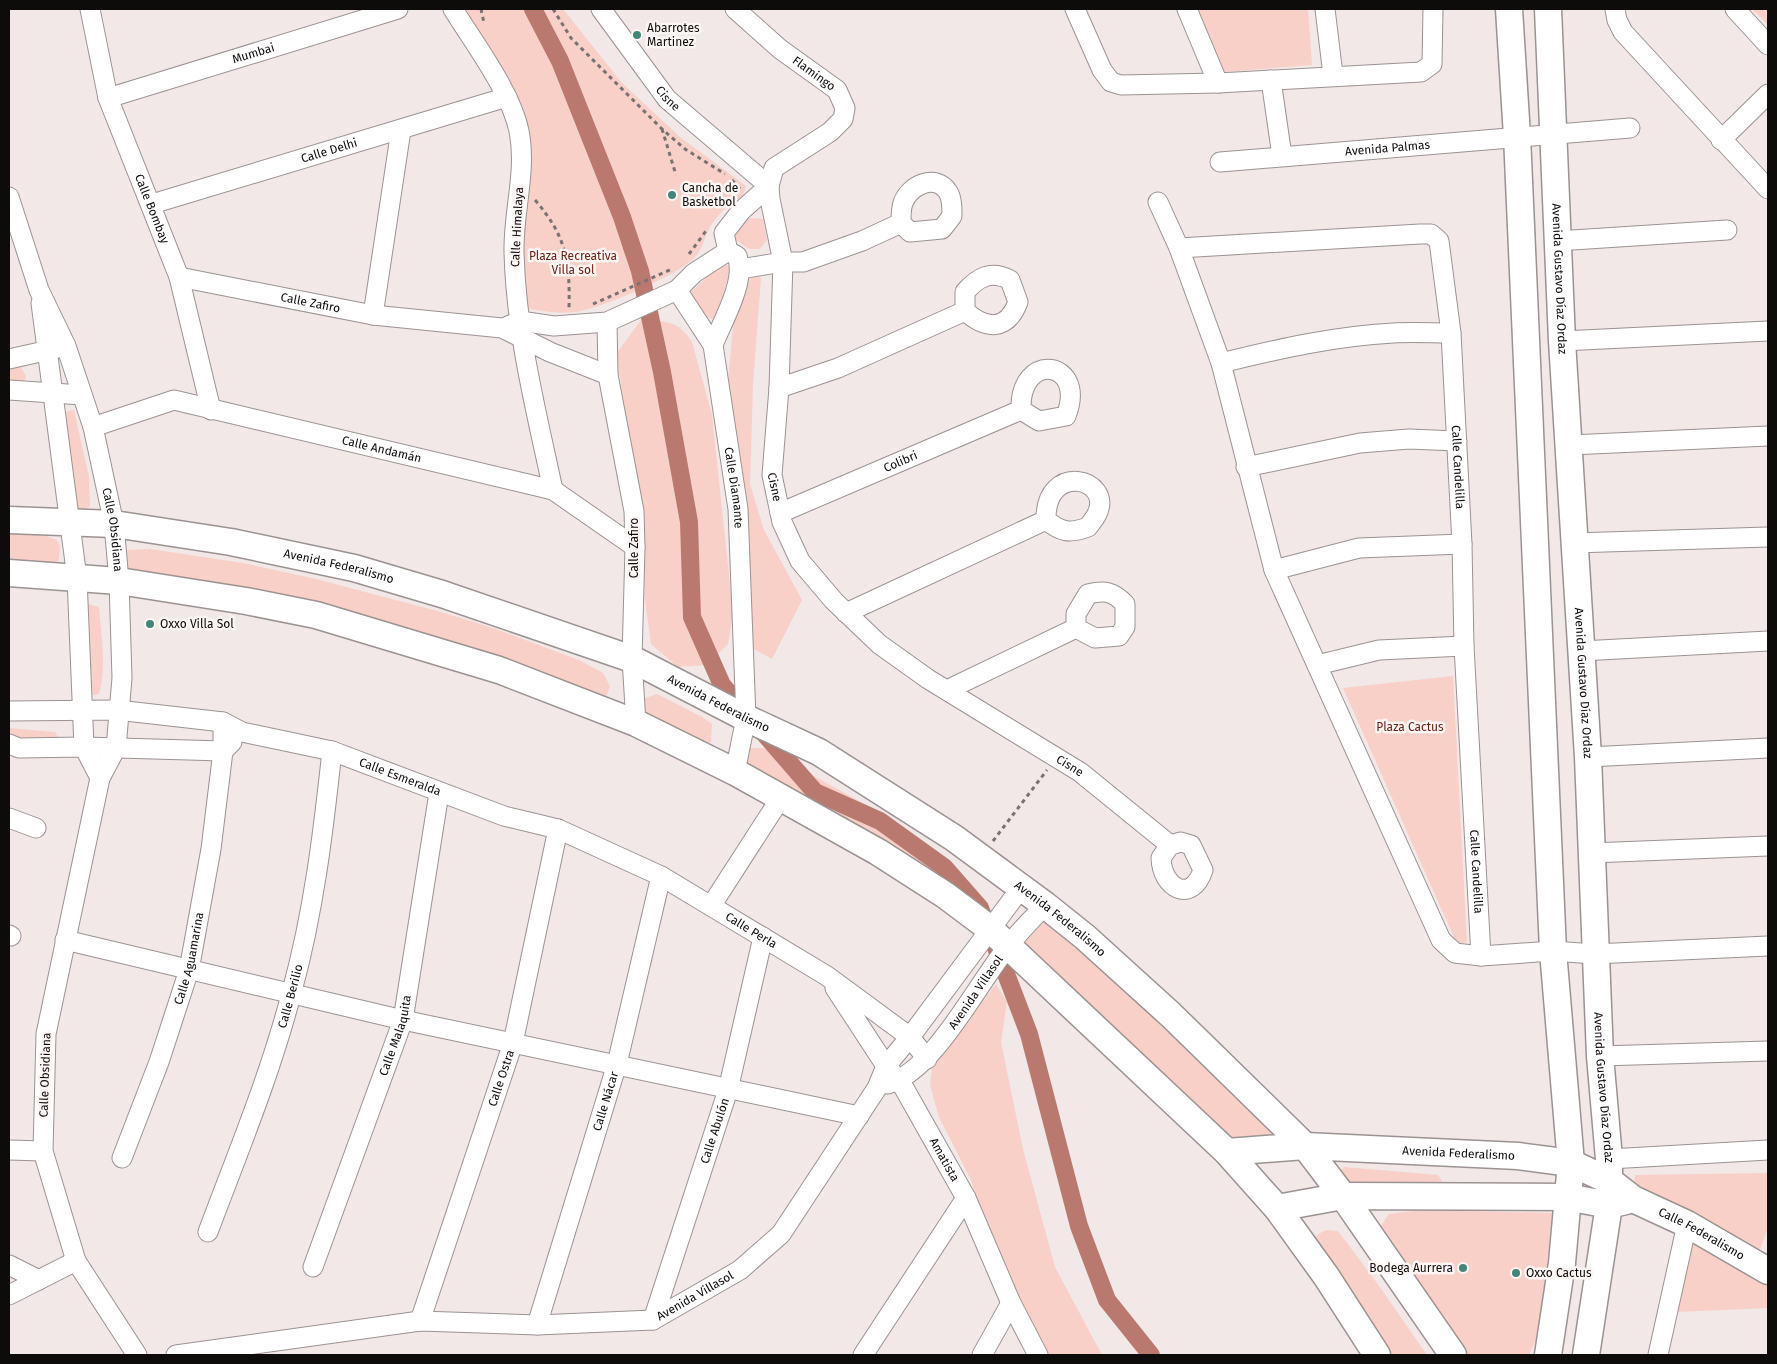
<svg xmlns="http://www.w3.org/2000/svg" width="1777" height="1364" font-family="'Fira Sans',sans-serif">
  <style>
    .green { fill: #f8d0c8 }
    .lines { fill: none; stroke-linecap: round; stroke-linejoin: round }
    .canal { stroke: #ba796e; stroke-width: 18 }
    .street-casing { stroke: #9b9392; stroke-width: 21 }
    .secondary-casing { stroke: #9b9392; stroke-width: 29 }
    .path { stroke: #787272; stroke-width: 3; stroke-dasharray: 4 4; stroke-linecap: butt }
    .street { stroke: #fff; stroke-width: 19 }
    .secondary { stroke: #fff; stroke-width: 26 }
    .poi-dot { fill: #42867a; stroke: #fef6f4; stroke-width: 2 }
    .labels { text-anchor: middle; stroke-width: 5; stroke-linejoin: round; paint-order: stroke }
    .poi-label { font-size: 12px; fill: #0e0b0b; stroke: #fef6f4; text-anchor: start }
    .street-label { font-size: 12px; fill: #0e0b0b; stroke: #fef6f4 }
    .park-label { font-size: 12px; fill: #702016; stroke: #fef6f4 }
  </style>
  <rect width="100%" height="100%" fill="#f1e8e7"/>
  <g class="green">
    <path d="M459 9H563L622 83 680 137 746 186 743 196C730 203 718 214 710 227 705 236 703 247 697 255 682 274 600 309 575 312 559 314 545 311 529 309L517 268 525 162Z"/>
    <polygon points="1197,9 1308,9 1312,65 1224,72"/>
    <polygon points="1752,9 1768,9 1768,25"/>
    <path d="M749 218 763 219 767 240 760 249H749L736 240C737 228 736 222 749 218Z"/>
    <polygon points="726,264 731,268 721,302 713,319 706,318 686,297 716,268"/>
    <polygon points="754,275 761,278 753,384 750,484 764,530 802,600 772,659 750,647 727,392 733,327 746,283"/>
    <path d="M641 320C664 321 679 320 692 342L712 415 733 613 728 644 707 665 678 667 651 644 645 600 638 487 616 354Z"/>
    <polygon points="14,364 20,366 26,376 25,381 9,382 9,365"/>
    <polygon points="74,410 89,477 90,506 83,510 78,507 64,440 63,412"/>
    <polygon points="9,533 46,536 57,540 60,546 59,560 52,566 9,566"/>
    <polygon points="150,549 243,563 316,579 441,612 493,628 579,660 603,673 610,686 607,695 599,698 127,571 124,559 127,550"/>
    <path d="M88 604 99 607C101 635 107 667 99 694L93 695 89 691 85 609Z"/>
    <polygon points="1453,676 1467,942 1457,944 1343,688"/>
    <polygon points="657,694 704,718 712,724 711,742 703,745 643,720 640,700"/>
    <polygon points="9,728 55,732 59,739 37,743 9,737"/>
    <polygon points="750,748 763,748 812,775 870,807 952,862 958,871 953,885 937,881 744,770 744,753"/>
    <polygon points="1045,905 1291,1134 1242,1150 1009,945"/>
    <polygon points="996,984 1007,1002 1001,1042 1023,1149 1055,1267 1102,1355 1042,1355 988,1241 971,1180 939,1117 930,1085 932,1069"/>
    <polygon points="1344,1167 1438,1175 1444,1185 1345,1186 1339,1172"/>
    <polygon points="1768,1173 1768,1228 1759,1252 1634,1186 1635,1175"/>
    <polygon points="1421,1210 1552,1213 1541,1328 1529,1355 1461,1355 1376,1233 1389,1214"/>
    <path d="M1327 1230 1338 1231 1377 1283 1427 1355H1384L1314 1250C1315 1238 1315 1234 1327 1230Z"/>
    <polygon points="1693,1243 1768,1286 1768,1308 1676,1312"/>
  </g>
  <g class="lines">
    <g class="canal">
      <polyline points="533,9 560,61 622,217 640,271 662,372 689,522 692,617 722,685 815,792 880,821 944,867 980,908 984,919"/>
      <polyline points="995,945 1029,1034 1079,1226 1107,1300 1151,1355"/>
    </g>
    <g class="street-casing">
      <g id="street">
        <path id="s1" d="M90 9 108 98 179 277 211 410"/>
        <path d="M453 9C474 43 511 92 519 131 527 171 513 212 514 252 516 333 536 410 553 490"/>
        <path id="s2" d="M601 9 667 99 769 186"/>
        <path id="s3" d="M735 9 780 49 837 90 845 108 843 119 830 132 774 168 769 186 770 199 783 262 779 388 772 475 782 522 800 561 834 601 879 644 928 679 1080 772 1170 845 1181 842 1191 845 1203 870C1192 904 1162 889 1161 858L1170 845"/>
        <polyline points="1075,9 1102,70 1111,82 1121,85 1218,83 1421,72 1432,64 1433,9"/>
        <polyline points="1187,9 1218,83"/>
        <polyline points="1325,9 1333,75"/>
        <polyline points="1615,9 1617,20 1623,32 1768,189"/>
        <polyline points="1735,9 1768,45"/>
        <polyline points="1271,80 1282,156"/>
        <path id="s4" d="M108 98 398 9"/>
        <polyline points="1721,140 1768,94"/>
        <path id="s5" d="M1220 162 1630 128"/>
        <path id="s6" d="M9 197 39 290 66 346 93 427 114 524 119 581 122 678 116 748 100 778 46 1034 43 1151 76 1261 137 1355"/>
        <polyline points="1158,202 1179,248 1221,363 1274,570 1441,940 1455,953 1481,956 1553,951 1594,954 1768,946"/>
        <path id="s7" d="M152 204 507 97"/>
        <polyline points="1557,241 1727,230"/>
        <path id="s8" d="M1179 248 1420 234H1431L1439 241 1451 333 1462 544 1464 646 1481 956"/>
        <polyline points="728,251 724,233 741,211 769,186"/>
        <path d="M740 269 783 262H803L862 241 901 223C901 216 901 208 903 203 909 185 936 173 948 192 952 198 952 208 952 216L942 229 910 232 901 223"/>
        <path id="s9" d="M179 277 373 315 502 328 550 352 608 375"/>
        <path id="s10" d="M677 290 713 345 738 509 746 718 735 772"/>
        <polyline points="41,303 77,578 84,747 100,778"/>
        <polyline points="373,315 401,130"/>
        <polyline points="607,322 608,375 634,511 635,547 632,659 636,723"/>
        <path d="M508 326 520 321 554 326 607 322 677 290 694 273 728 251 737 256C747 280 722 322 713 345"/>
        <polyline points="1562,341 1768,331"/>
        <polyline points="9,359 58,348"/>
        <path d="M1221 363C1278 349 1335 336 1393 333 1412 332 1432 333 1451 333"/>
        <path d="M779 388 838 368 965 311V292C978 277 991 270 1010 280L1018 302C1007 331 986 330 965 311"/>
        <polyline points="9,390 82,395"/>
        <path id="s11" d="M93 427 174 400 553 490 635 547"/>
        <polyline points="1570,445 1768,436"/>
        <polyline points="1246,467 1360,443 1409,439 1457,441"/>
        <path id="s12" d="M780 513 1021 410C1019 350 1088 360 1066 416L1039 421 1021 410"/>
        <polyline points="1573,543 1768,537"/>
        <polyline points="1274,570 1359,548 1462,544"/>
        <path d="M846 613 1046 520C1045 461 1114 478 1097 514 1095 518 1091 523 1088 527 1069 534 1061 532 1046 520"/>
        <polyline points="1581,651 1768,641"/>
        <polyline points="1317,665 1379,650 1464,646"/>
        <path d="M947 690 1076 628V614L1088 594C1104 590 1113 591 1125 604V627L1119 636 1095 638 1076 628"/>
        <path id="s13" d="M9 711 117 710 223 722 242 732 332 751 504 816 558 829 661 876 827 976 910 1037 927 1059"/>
        <polyline points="9,744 19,748 84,747 223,751 232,742"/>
        <polyline points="1588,757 1768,748"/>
        <polyline points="9,818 36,828"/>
        <polyline points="1591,853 1768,846"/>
        <polyline points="711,906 780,799"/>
        <polyline points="9,935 11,936"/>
        <polyline points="65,940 403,1020 859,1116"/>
        <path id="s14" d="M835 988 886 1066 900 1081 966 1198 1011 1303 1038 1355"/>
        <polyline points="1600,1056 1768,1051"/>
        <path id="s15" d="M888 1084C935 1070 977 984 1009 945 1020 931 1033 918 1045 905"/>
        <polyline points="9,1150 43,1151"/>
        <path id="s16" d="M122 1158 159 1062 189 970 211 849 223 751V722"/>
        <polyline points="1609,1159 1768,1150"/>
        <path id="s17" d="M208 1232C238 1152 271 1073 292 991 314 910 323 834 332 751"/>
        <polyline points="9,1265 39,1280"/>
        <path id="s18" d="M313 1267 403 1020 439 793"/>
        <polyline points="9,1295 76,1261"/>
        <path id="s19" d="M653 1320 728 1090 763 937"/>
        <path id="s20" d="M420 1321 513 1043 558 829"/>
        <path id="s21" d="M537 1325 617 1064 661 876"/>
        <path id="s22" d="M176 1355 420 1321 537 1325 653 1320 740 1270 781 1234 877 1088 886 1066 910 1037 1021 888"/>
        <polyline points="863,1355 966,1198"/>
        <polyline points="982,1355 1011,1303"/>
        <polyline points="1658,1355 1687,1224"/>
      </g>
    </g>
    <g class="secondary-casing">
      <g id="secondary">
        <polyline points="1509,9 1517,136 1553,951 1571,1163 1562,1263 1548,1355"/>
        <path id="s23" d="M1548 9 1562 341 1588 757 1600 1056 1609 1159V1205L1586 1355"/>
        <path id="s24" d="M9 520 114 524 231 542 354 568 442 594 632 659 746 718 819 752 954 838 1045 905 1085 937 1171 1015 1305 1146 1343 1196 1453 1355"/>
        <polyline points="9,573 119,581 246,601 316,615 499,670 636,723 735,772 878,852 945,895 989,928 1227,1152 1277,1208 1326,1276 1377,1355"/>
        <path id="s25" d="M1227 1152 1305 1146 1518 1156 1571 1163 1610 1181 1633 1199 1687 1224 1768 1271"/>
        <polyline points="1277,1208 1343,1196 1567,1197 1609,1205 1626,1201"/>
      </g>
    </g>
    <g class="path">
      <polyline points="481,9 484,23"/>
      <polyline points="553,9 571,38 662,129 685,149 725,174"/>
      <polyline points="662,129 676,175"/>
      <polyline points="732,180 741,190"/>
      <path d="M535 200C567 237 570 262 569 309"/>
      <polyline points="689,254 706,231"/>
      <polyline points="593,304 672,269"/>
      <polyline points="993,841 1047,770"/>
    </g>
    <use href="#street" class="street"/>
    <use href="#secondary" class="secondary"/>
  </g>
  <g class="poi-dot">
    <circle cx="637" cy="35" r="5"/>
    <circle cx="672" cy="195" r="5"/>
    <circle cx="150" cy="624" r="5"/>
    <circle cx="1463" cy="1268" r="5"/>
    <circle cx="1516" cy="1273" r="5"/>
  </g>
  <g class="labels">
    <g class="poi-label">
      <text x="647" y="32">Abarrotes<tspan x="647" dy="14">Martinez</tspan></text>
      <text x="682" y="192">Cancha de<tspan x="682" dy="14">Basketbol</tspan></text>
      <text x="160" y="628">Oxxo Villa Sol</text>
      <text x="1453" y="1272" text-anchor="end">Bodega Aurrera</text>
      <text x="1526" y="1277">Oxxo Cactus</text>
    </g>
    <g class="street-label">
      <text dy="4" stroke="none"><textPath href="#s4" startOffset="152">Mumbai</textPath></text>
      <text dy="4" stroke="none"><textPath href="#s3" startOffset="102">Flamingo</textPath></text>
      <text dy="4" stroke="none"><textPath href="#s2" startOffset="112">Cisne</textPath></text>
      <text dy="4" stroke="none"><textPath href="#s5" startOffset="168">Avenida Palmas</textPath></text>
      <text dy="4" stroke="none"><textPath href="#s7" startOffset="185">Calle Delhi</textPath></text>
      <text dy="4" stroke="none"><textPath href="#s1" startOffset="210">Calle Bombay</textPath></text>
      <text transform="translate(517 227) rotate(-87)" y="4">Calle Himalaya</text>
      <text dy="4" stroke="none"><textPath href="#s23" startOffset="270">Avenida Gustavo Díaz Ordaz</textPath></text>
      <text dy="4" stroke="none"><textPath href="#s9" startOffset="134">Calle Zafiro</textPath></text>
      <text dy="4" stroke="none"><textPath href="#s11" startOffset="299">Calle Andamán</textPath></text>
      <text dy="4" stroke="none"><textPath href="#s12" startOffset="131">Colibri</textPath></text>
      <text dy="4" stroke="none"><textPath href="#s8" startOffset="490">Calle Candelilla</textPath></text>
      <text dy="4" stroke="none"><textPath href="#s3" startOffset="568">Cisne</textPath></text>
      <text dy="4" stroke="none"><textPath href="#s10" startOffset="210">Calle Diamante</textPath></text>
      <text dy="4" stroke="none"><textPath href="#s6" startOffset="350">Calle Obsidiana</textPath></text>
      <text transform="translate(634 548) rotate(-90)" y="4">Calle Zafiro</text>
      <text dy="4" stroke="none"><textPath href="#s24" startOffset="334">Avenida Federalismo</textPath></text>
      <text dy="4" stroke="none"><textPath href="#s23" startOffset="675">Avenida Gustavo Díaz Ordaz</textPath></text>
      <text dy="4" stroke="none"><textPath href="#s24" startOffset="739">Avenida Federalismo</textPath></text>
      <text dy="4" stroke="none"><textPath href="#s3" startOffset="988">Cisne</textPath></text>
      <text dy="4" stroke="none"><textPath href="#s13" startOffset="401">Calle Esmeralda</textPath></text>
      <text dy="4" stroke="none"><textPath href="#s8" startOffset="895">Calle Candelilla</textPath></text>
      <text dy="4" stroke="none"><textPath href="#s24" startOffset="1144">Avenida Federalismo</textPath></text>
      <text dy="4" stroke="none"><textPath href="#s13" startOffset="786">Calle Perla</textPath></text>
      <text dy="4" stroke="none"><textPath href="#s16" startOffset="211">Calle Aguamarina</textPath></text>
      <text dy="4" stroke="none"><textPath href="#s15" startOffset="129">Avenida Villasol</textPath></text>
      <text dy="4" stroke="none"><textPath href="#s17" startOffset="250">Calle Berilio</textPath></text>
      <text dy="4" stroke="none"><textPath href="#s18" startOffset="246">Calle Malaquita</textPath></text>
      <text transform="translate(45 1075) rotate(-88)" y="4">Calle Obsidiana</text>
      <text dy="4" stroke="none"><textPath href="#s20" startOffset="256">Calle Ostra</textPath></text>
      <text dy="4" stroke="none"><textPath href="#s23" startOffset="1080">Avenida Gustavo Díaz Ordaz</textPath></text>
      <text dy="4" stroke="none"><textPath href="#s21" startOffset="234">Calle Nácar</textPath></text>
      <text dy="4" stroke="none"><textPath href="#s19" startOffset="199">Calle Abulón</textPath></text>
      <text dy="4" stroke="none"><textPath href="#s25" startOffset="232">Avenida Federalismo</textPath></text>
      <text dy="4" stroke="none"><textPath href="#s14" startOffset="204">Amatista</textPath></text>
      <text dy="4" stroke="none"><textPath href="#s25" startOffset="494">Calle Federalismo</textPath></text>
      <text dy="4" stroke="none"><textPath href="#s22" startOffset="528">Avenida Villasol</textPath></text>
    </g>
    <g class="park-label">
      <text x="573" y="260">Plaza Recreativa<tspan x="573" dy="14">Villa sol</tspan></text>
      <text x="1410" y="731">Plaza Cactus</text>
    </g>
  </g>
  <rect width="1777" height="1364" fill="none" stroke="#0e0b0b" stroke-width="20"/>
</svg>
